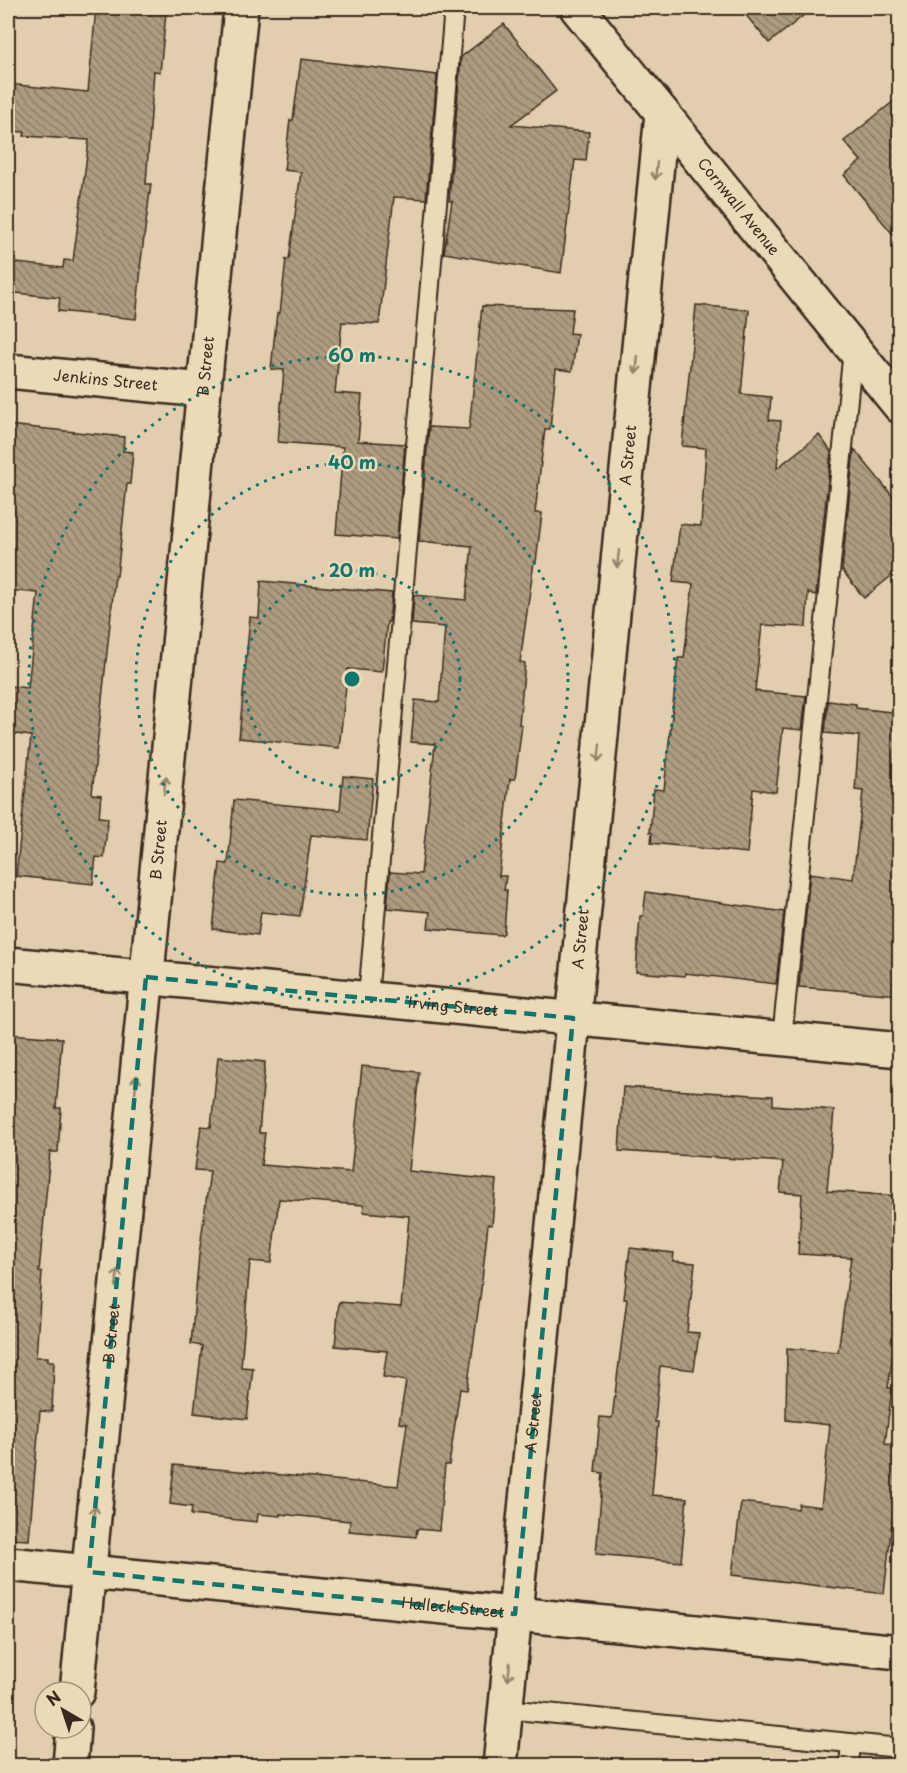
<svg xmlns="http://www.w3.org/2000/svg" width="907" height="1773" font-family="'Playpen Sans',sans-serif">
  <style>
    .building { fill: url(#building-back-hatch); stroke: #3b2a1e; stroke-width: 1.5 }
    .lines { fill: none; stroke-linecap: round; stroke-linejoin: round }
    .lane-casing { stroke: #3b2a1e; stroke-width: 22 }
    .street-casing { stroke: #3b2a1e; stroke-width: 38 }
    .secondary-casing { stroke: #3b2a1e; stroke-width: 38 }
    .lane { stroke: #ecd9b7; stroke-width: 18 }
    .street { stroke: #ecd9b7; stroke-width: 33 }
    .secondary { stroke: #ecd9b7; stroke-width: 33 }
    .oneway { stroke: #94826a }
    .marked { fill: none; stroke: #0f766e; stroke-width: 4.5; stroke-dasharray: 12 8; stroke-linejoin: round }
    .ring { fill: none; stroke: #0f766e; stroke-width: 3; stroke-dasharray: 3 6 }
    .labels { text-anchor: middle; stroke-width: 5; stroke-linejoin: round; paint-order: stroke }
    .street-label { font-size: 15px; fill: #3b2a1e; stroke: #ecd9b7 }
    .centre { fill: #0f766e; stroke: #ecd9b7; stroke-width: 3 }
    .ring-label { font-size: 18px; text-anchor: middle; font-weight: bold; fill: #0f766e; stroke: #ecd9b7; stroke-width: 5; stroke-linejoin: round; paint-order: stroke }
  </style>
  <defs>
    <pattern id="building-back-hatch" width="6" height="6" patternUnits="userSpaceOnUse" patternTransform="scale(1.5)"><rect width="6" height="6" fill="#ae9b80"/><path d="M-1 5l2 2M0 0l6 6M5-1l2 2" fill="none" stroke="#8f7f68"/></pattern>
  </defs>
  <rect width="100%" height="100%" fill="#e2ceae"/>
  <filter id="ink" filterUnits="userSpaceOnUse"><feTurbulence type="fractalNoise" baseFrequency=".0167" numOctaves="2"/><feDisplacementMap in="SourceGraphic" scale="12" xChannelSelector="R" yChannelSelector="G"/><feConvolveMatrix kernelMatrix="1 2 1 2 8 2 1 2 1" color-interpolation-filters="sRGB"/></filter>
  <g filter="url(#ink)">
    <g class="building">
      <polygon points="96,8 166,13 160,72 154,71 146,184 151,184 140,268 141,268 136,319 58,311 60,298 8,292 8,262 63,268 64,260 73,261 89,140 24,136 25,132 8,131 8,84 88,92"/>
      <polygon points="740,8 813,8 769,43"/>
      <polygon points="504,24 556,91 511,125 589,132 586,161 575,160 561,273 444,253 452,201 449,201 461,57"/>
      <polygon points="301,59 437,75 426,199 394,197 379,324 342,322 335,393 362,395 358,441 405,444 397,539 336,534 343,447 278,442 284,370 271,369 277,313 280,313 286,259 289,259 301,172 284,170 290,120 293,120"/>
      <polygon points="900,96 900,243 844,175 861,161 844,141"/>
      <polygon points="696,305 749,310 741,394 771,397 769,420 781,421 777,468 819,435 831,451 816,595 808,593 806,627 762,625 755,691 806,696 802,730 783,728 776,792 753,789 747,853 651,843 652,833 650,832 654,789 664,790 678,658 684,658 693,584 673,582 680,524 701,526 706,448 682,446"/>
      <polygon points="482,306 573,309 570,333 577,334 572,371 556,369 550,429 545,429 535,513 542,513 536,562 534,562 520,662 525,663 519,724 522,725 515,779 510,779 499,876 506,876 504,890 507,890 504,933 501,935 428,928 430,912 387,908 390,872 421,874 435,744 411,742 415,700 439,702 445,627 412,624 414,595 466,600 472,546 419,541 429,427 469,429"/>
      <polygon points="8,425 124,437 123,451 133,452 130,484 127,484 117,576 115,576 92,794 101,795 99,817 108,818 104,858 96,857 93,884 16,876 31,736 8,733 8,709 10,686 28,688 38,593 8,590"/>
      <polygon points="854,449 900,505 900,569 864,598 842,570"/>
      <polygon points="261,581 392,593 389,622 387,622 382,672 348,669 339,748 239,738 250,617 259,618"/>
      <polygon points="828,701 856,704 856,708 900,713 900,995 799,987 810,873 853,879 863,791 855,790 859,736 825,733"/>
      <polygon points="343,776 373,779 367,840 311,835 300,916 261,912 258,935 213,929 220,863 228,864 234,800 340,810"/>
      <polygon points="646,892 784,912 776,984 685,973 685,976 636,972 640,916 643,916"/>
      <polygon points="8,1034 62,1038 56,1108 61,1108 58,1152 50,1152 39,1272 42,1272 36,1357 48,1357 48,1361 54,1361 52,1412 40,1411 29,1540 8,1539"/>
      <polygon points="218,1057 265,1062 259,1133 265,1133 261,1165 351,1172 362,1066 419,1072 409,1171 496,1180 492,1225 488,1224 481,1290 467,1390 460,1389 449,1465 445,1465 439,1531 417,1529 416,1537 349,1531 350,1521 280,1514 280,1516 258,1514 257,1522 191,1515 192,1507 170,1504 174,1465 398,1486 407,1424 399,1423 406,1381 383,1377 387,1351 335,1346 339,1302 401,1307 409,1216 363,1212 364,1205 279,1199 271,1263 250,1261 241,1367 253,1368 247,1419 194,1413 202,1346 191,1344 199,1255 210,1171 195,1170 201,1126 211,1127"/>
      <polygon points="623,1087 773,1096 773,1105 834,1110 827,1191 900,1196 900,1304 888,1388 892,1388 885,1444 900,1445 900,1450 884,1594 732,1575 741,1502 798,1509 799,1504 821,1507 830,1425 786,1420 787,1348 838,1352 851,1257 798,1254 802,1194 780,1192 783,1162 619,1151"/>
      <polygon points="630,1248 674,1253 673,1261 695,1263 687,1332 699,1333 694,1370 660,1366 655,1422 658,1422 652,1495 687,1498 681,1562 596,1554 603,1473 595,1472 600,1417 612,1418 627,1299 624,1299"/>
    </g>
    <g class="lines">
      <g class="lane-casing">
        <g id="lane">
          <polyline points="368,998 454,8"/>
          <polyline points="782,1038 853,350"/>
          <polyline points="506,1709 900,1748"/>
          <polyline points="849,1766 851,1743"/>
        </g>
      </g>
      <g class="street-casing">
        <g id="street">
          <path id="s1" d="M8 371 203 390"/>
          <path id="s2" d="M8 964 900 1050"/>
          <path id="s3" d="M8 1564 900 1652"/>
          <path id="s4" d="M77 1692 241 8"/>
          <polyline points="70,1766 73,1728"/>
          <path id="s5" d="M500 1766 662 113"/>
        </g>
      </g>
      <g class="secondary-casing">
        <g id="secondary">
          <path id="s6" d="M577 8 900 406"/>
        </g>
      </g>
      <use href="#lane" class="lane"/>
      <use href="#street" class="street"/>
      <use href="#secondary" class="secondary"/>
    </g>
    <defs><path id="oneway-shaft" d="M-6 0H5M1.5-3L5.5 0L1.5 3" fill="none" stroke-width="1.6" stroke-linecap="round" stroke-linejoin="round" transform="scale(1.5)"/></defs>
    <g class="oneway">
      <use href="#oneway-shaft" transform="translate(656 171) rotate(96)"/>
      <use href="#oneway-shaft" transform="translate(637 365) rotate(96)"/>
      <use href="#oneway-shaft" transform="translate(618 559) rotate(96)"/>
      <use href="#oneway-shaft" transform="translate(599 753) rotate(96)"/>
      <use href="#oneway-shaft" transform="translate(165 785) rotate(-84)"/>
      <use href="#oneway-shaft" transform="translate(136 1084) rotate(-84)"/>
      <use href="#oneway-shaft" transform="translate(117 1278) rotate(-84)"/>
      <use href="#oneway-shaft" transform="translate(94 1514) rotate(-84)"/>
      <use href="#oneway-shaft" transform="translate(509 1672) rotate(96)"/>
    </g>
  </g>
  <path class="marked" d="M146 977 573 1018 515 1614 89 1572Z"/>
  <g class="ring">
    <circle cx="352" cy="679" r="108"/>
    <circle cx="352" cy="679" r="216"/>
    <circle cx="352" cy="679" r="323"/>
  </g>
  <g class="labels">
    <g class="street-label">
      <text dy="5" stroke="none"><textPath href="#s6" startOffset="256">Cornwall Avenue</textPath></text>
      <text dy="5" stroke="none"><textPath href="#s4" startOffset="1332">B Street</textPath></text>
      <text dy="5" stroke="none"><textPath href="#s1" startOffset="98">Jenkins Street</textPath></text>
      <text dy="5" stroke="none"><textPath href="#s5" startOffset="1317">A Street</textPath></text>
      <text dy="5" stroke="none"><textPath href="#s4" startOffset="846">B Street</textPath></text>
      <text dy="5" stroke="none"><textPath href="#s5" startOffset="831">A Street</textPath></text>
      <text dy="5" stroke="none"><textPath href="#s2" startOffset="447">Irving Street</textPath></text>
      <text dy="5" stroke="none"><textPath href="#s4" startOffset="360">B Street</textPath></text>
      <text dy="5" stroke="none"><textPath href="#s5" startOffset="345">A Street</textPath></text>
      <text dy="5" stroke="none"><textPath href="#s3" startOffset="447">Halleck Street</textPath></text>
    </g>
  </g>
  <circle cx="352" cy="679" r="9" class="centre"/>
  <g class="ring-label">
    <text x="352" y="362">60 m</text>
    <text x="352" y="469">40 m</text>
    <text x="352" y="577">20 m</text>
  </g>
  <rect width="907" height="1773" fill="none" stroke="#ecd9b7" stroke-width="30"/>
  <rect x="15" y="15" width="877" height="1743" fill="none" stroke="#3b2a1e" stroke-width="2" filter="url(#ink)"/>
  <g transform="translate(63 1710) rotate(321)"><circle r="28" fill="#ecd9b7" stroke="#a5937a" stroke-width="1.5"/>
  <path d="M0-4.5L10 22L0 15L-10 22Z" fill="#3b2a1e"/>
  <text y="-9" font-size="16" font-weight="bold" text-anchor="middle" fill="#3b2a1e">N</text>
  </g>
</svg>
